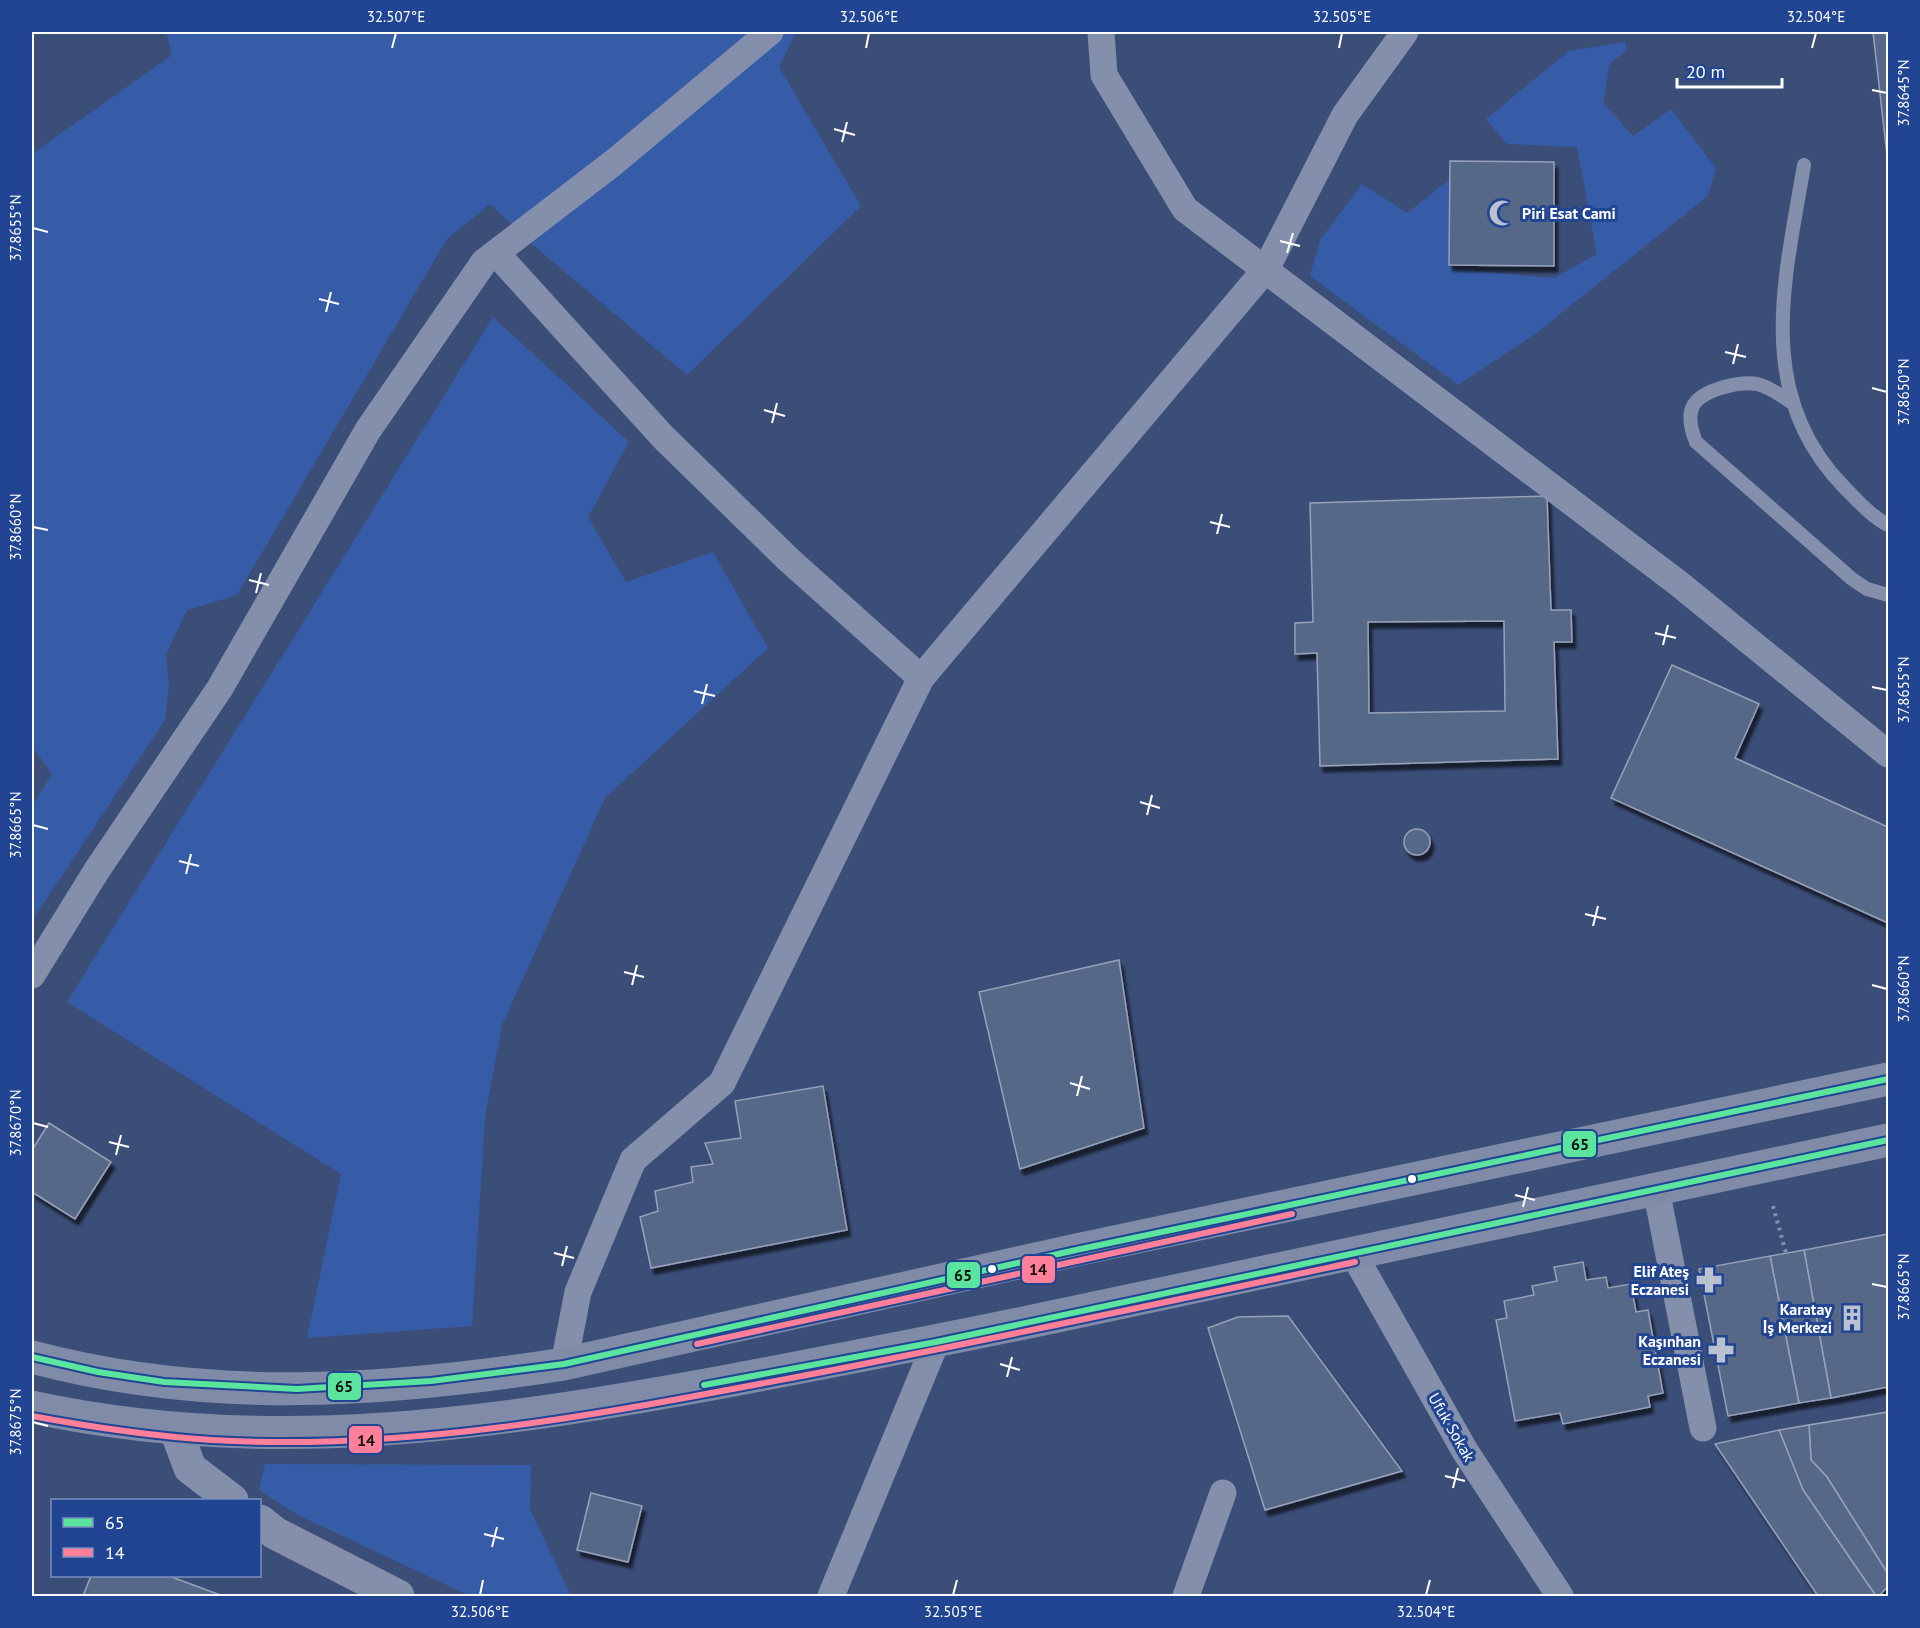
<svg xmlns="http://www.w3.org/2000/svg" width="1920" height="1628" font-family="'PT Sans',sans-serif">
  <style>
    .green { fill: #365ca8 }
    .building { fill: #576788; stroke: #97a2b9; stroke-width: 1.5; fill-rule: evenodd; filter: url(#shadow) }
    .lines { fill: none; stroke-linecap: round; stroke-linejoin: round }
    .path { stroke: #838fab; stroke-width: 4; stroke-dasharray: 3 4.5; stroke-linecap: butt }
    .service { stroke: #838fab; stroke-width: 14 }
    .minor { stroke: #838fab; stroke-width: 27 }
    .tertiary { stroke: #838fab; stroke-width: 33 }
    .secondary { stroke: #7f8ba7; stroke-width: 33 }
    .bus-1-casing { stroke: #214592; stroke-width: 10 }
    .bus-2-casing { stroke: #214592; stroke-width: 10 }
    .bus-1 { stroke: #5ae49d; stroke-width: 6 }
    .bus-2 { stroke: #ff8098; stroke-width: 6 }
    .ticks { fill: none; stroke: #fff; stroke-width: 2 }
    .bus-dot { fill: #fff; stroke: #214592; stroke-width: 2 }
    .labels { text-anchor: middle; stroke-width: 6; stroke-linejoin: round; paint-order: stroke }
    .poi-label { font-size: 16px; font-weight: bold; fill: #fff; stroke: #214592; text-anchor: end }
    .street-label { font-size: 16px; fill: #fff; stroke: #214592 }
    .line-badge { stroke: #214592; stroke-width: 2 }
    .pale-badge-label { font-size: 16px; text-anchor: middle; font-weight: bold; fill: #111 }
    .neatline { fill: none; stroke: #fff; stroke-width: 2 }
    .ticks-label { font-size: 15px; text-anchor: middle; fill: #fff }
  </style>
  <defs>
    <filter id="shadow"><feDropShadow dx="3.5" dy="6" stdDeviation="1.5" flood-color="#0009"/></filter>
  </defs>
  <rect width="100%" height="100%" fill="#3b4e78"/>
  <g class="green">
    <polygon points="166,32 796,32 779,67 861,206 687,375 539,250 490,204 447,239 237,595 187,610 166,655 169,686 165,720 32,921 32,806 52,774 32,746 32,154 172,55"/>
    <polygon points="1626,42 1626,51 1610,63 1603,103 1633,136 1671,109 1716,168 1708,196 1535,334 1458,385 1310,276 1320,240 1362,184 1407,213 1462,170 1451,269 1554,278 1597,254 1577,147 1507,144 1486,119 1569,51"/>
    <polygon points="493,317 629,442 588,517 626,582 713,552 768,648 605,798 502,1025 485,1117 472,1326 307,1338 341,1174 67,1002"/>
    <polygon points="265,1464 531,1465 530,1509 571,1596 470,1596 298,1515 259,1490"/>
  </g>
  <g class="building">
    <polygon points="1873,32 1888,32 1888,164"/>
    <polygon points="1450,161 1554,162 1554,266 1449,265"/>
    <path d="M1547 496 1551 610H1571L1572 642H1554L1558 759 1320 766 1317 653 1295 654V623L1313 622 1310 503ZM1504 621 1505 711 1369 713 1368 622Z"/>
    <polygon points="1672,665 1759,704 1735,758 1888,827 1888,923 1611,798"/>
    <circle cx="1417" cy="842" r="13"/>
    <polygon points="1119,960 1144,1128 1020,1169 979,992"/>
    <polygon points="823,1086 847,1230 651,1268 640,1217 658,1211 655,1191 693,1182 691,1167 713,1164 705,1143 741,1138 735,1101"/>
    <polygon points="49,1123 111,1162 75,1219 32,1192 32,1150"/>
    <polygon points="1888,1234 1888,1387 1831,1398 1804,1250"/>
    <polygon points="1804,1250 1831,1398 1799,1403 1770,1256"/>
    <polygon points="1770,1256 1799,1403 1728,1416 1699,1269"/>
    <polygon points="1583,1262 1586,1280 1606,1277 1608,1288 1631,1284 1636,1312 1648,1310 1663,1393 1648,1396 1650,1407 1563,1424 1560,1413 1515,1421 1496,1320 1507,1318 1504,1301 1534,1295 1532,1286 1557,1281 1554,1267"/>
    <polygon points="1288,1316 1402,1471 1265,1510 1208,1328 1238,1317"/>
    <polygon points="1888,1412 1888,1574 1827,1477 1811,1460 1809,1425"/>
    <polygon points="1809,1425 1811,1460 1827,1477 1888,1574 1888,1586 1879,1596 1876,1596 1803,1490 1779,1430"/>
    <polygon points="1779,1430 1803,1490 1876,1596 1818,1596 1715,1444"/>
    <polygon points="591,1493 642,1506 628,1562 577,1550"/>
    <polygon points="91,1576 169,1576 223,1596 83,1596"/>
  </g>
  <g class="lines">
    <polyline class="path" points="1773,1206 1786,1253"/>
    <g class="service">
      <path d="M1804 165C1785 279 1753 394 1844 487 1858 501 1871 516 1888 525"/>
      <path d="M1791 402C1780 395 1770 387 1757 384 1746 382 1735 384 1724 387 1692 396 1683 410 1696 442L1852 579 1867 589 1888 595"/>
    </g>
    <g class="minor">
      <polyline points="1101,32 1104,75 1185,209 1678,583 1888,754"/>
      <polyline points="496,253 663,437 789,560 921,678"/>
      <polyline points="32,975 97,870 220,688 368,430 484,262 613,163 770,32"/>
      <polyline points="1656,1189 1703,1428"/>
      <polyline points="1353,1253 1465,1451 1560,1596"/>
      <polyline points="564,1364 578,1292 633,1160 722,1083 921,678 1266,269 1345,115 1405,32"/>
      <polyline points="831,1596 936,1342"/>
      <polyline points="1186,1596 1223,1493"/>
    </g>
    <g class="tertiary">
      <polyline points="176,1430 190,1468 232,1500"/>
      <polyline points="260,1521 275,1533 398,1596"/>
    </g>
    <g class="secondary">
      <path d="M32 1357C208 1404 386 1392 564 1364L1076 1250 1888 1079"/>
      <path d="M32 1407C267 1458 494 1424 728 1381 849 1358 970 1335 1090 1309 1356 1252 1622 1196 1888 1140"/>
    </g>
    <g class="bus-1-casing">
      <g id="bus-1">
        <polyline points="32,1357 98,1372 164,1382 297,1389 431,1381 564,1364 1076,1250 1888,1079"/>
        <polyline points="704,1385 936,1342 1888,1140"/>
      </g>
    </g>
    <g class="bus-2-casing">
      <g id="bus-2">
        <polyline points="697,1344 1292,1214"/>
        <path d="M32 1416C91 1427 151 1436 212 1440 411 1452 612 1412 807 1375 990 1340 1172 1301 1355 1262"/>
      </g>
    </g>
    <use href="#bus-1" class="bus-1"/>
    <use href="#bus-2" class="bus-2"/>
  </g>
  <path class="ticks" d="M392 48 396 33M866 48 869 33M1339 48 1342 33M1812 48 1816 33M1872 90 1887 93M834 129 855 135M842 142 847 122M33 228 48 232M1280 241 1300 246M1287 253 1293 233M319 299 339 304M326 312 331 292M1725 352 1746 357M1733 364 1738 344M1872 388 1887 392M764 410 785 416M772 423 777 403M1210 522 1230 527M33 527 48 530M1217 534 1222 514M249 580 269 585M256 593 261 573M1655 633 1676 638M1663 645 1668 625M1872 687 1887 690M694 691 715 696M702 704 707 684M1140 802 1160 808M1147 815 1152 795M33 825 48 829M179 861 199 866M186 874 191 854M1585 914 1606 919M1593 926 1598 906M624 972 644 977M632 985 637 965M1872 985 1887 989M1070 1083 1090 1089M1077 1096 1082 1076M33 1123 48 1127M109 1142 129 1147M116 1155 121 1135M1515 1195 1535 1200M1523 1207 1528 1187M554 1253 574 1258M562 1266 567 1246M1872 1284 1887 1287M1000 1364 1020 1370M1007 1377 1012 1357M33 1422 48 1426M1445 1476 1465 1481M1453 1488 1458 1468M484 1534 504 1539M492 1547 497 1527M480 1595 483 1580M953 1595 957 1580M1426 1595 1430 1580"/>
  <defs>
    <g id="mosque-bare" transform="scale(2.07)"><path d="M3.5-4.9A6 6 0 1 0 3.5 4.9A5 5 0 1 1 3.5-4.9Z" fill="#bac1d0" stroke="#214592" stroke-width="2.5" paint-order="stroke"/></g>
    <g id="pharmacy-bare" transform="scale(2.07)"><path d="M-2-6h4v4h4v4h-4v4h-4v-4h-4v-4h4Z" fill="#bac1d0" stroke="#214592" stroke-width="2.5" paint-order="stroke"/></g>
    <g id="building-bare" transform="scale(2.07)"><path d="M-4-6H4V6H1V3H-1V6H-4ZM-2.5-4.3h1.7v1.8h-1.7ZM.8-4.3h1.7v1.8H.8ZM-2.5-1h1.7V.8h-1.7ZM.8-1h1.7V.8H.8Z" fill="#bac1d0" stroke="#214592" stroke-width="2.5" paint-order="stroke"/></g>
  </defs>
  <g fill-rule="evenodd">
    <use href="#mosque-bare" x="1502" y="213"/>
    <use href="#pharmacy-bare" x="1709" y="1280"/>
    <use href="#building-bare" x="1852" y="1318"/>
    <use href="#pharmacy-bare" x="1721" y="1350"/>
  </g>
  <g class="bus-dot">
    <circle cx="1412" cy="1179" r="5"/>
    <circle cx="992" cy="1269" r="5"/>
  </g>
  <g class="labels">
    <g class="poi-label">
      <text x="1522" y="219" text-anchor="start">Piri Esat Cami</text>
      <text x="1689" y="1277">Elif Ateş<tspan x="1689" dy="18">Eczanesi</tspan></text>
      <text x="1832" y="1315">Karatay<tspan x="1832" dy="18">İş Merkezi</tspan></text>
      <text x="1701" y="1347">Kaşınhan<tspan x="1701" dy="18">Eczanesi</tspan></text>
    </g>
    <g class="street-label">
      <text transform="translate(1452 1427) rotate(60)" y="6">Ufuk Sokak</text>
    </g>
  </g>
  <g class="line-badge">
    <rect x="1562" y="1130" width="35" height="28" rx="6" fill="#5ae49d"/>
    <rect x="1021" y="1255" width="35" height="29" rx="6" fill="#ff8098"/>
    <rect x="946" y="1261" width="35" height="28" rx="6" fill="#5ae49d"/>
    <rect x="327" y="1372" width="35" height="29" rx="6" fill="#5ae49d"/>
    <rect x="348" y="1425" width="35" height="29" rx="6" fill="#ff8098"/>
  </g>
  <g class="pale-badge-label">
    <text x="1580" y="1150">65</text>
    <text x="1038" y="1275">14</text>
    <text x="963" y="1281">65</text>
    <text x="344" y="1392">65</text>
    <text x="366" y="1446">14</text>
  </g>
  <rect width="1920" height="1628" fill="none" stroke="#214592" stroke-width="66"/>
  <rect x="51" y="1499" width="210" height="78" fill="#214592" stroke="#7a8fbe" stroke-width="1.5"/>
  <rect x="63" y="1518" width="30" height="9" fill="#5ae49d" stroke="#7a8fbe" stroke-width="1.5"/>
  <text x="105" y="1529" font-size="18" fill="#ffffff">65</text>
  <rect x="63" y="1548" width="30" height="9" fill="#ff8098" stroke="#7a8fbe" stroke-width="1.5"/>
  <text x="105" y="1559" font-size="18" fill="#ffffff">14</text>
  <path d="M1677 78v9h105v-9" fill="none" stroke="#ffffff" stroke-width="3"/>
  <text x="1686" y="78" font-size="18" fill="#ffffff" stroke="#214592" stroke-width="4.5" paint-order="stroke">20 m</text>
  <rect x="33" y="33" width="1854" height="1562" class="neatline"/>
  <g class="ticks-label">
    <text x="396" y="22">32.507°E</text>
    <text x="869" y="22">32.506°E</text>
    <text x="1342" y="22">32.505°E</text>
    <text x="1816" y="22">32.504°E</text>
    <text transform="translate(1904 93) rotate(-90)" y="5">37.8645°N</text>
    <text transform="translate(16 228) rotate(-90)" y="5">37.8655°N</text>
    <text transform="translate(1904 392) rotate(-90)" y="5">37.8650°N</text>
    <text transform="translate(16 527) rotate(-90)" y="5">37.8660°N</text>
    <text transform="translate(1904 690) rotate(-90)" y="5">37.8655°N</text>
    <text transform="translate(16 825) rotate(-90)" y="5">37.8665°N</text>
    <text transform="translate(1904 989) rotate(-90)" y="5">37.8660°N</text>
    <text transform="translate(16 1123) rotate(-90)" y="5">37.8670°N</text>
    <text transform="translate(1904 1287) rotate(-90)" y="5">37.8665°N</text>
    <text transform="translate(16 1422) rotate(-90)" y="5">37.8675°N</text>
    <text x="480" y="1617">32.506°E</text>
    <text x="953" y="1617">32.505°E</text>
    <text x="1426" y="1617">32.504°E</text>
  </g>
</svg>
